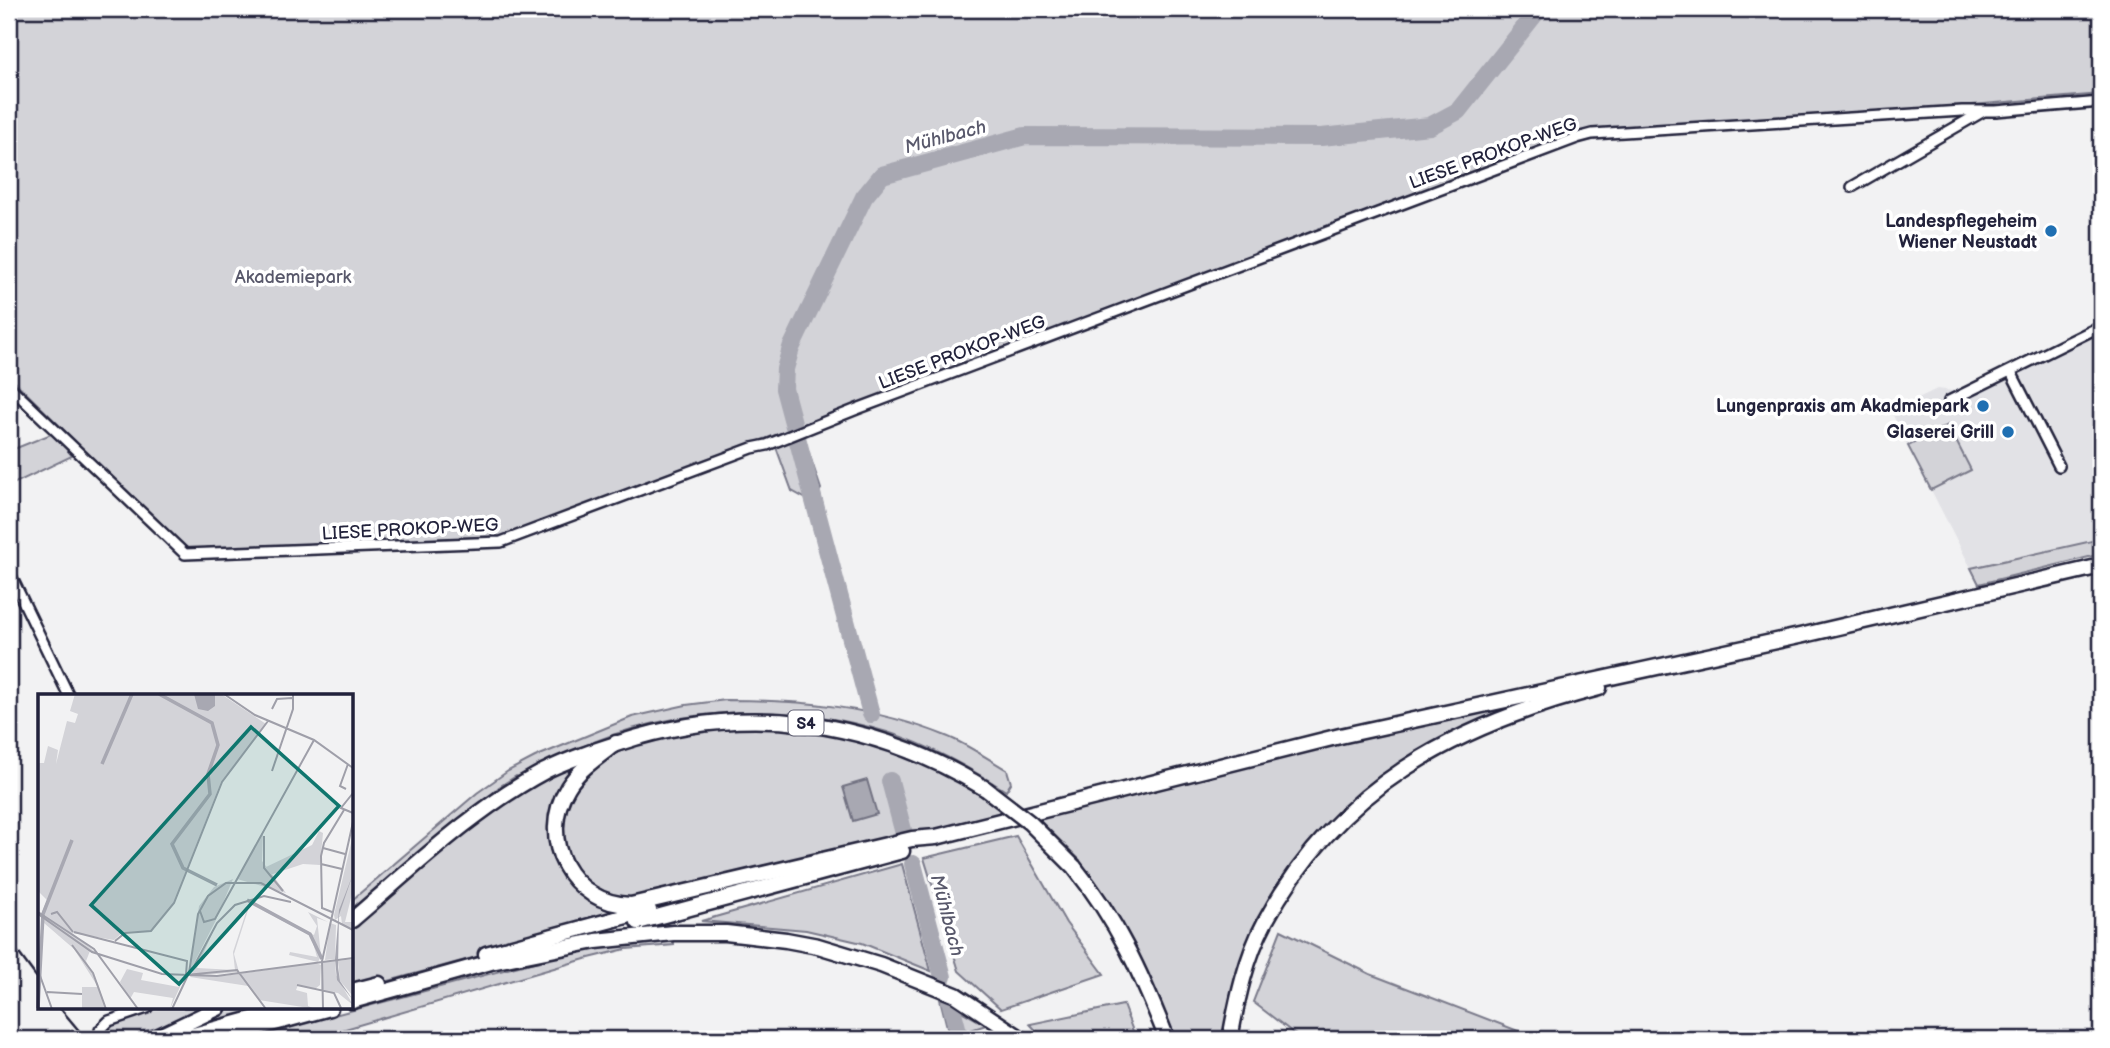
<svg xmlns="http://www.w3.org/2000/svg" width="2110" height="1048" font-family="'Balsamiq Sans',sans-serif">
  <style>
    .built { fill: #e2e2e6 }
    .green { fill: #d3d3d8; stroke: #7a7a8a; stroke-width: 2 }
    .water { fill: #a8a8b2; stroke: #727282; stroke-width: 2 }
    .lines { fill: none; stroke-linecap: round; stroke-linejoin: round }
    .river { stroke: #a8a8b2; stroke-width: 18 }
    .minor-casing { stroke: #22223b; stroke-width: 14 }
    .highway-casing { stroke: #22223b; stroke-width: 19 }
    .minor { stroke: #fff; stroke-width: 9 }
    .highway { stroke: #fff; stroke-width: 14 }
    .rail { stroke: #22223b; stroke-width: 2.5 }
    .highway-bridge-casing { stroke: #22223b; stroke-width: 19; stroke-linecap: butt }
    .highway-bridge { stroke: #fff; stroke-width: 14 }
    .poi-dot { fill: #1f6fb2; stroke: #fff; stroke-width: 2.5 }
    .labels { text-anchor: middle; stroke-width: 7; stroke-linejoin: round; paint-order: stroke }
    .shield { fill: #fff; stroke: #646476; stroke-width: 2 }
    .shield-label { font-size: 16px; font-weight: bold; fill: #22223b }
    .street-label { font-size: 18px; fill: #22223b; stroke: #fff }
    .poi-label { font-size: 18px; font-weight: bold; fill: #22223b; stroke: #fff; text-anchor: end }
    .park-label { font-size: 18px; fill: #57576a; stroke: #fff }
    .water-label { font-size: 19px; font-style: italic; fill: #58586b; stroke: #fff }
    .inset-river { fill: none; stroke: #a8a8b2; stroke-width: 3.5 }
    .inset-road { fill: none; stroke: #9f9fa9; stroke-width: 2 }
    .view { fill: #0f766e; fill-opacity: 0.15; stroke: #0f766e; stroke-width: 3.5 }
    .inset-edge { fill: none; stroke: #22223b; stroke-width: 3.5 }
  </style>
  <rect width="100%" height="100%" fill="#f2f2f3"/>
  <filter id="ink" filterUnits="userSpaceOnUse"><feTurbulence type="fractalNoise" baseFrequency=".0143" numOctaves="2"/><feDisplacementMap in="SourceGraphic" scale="14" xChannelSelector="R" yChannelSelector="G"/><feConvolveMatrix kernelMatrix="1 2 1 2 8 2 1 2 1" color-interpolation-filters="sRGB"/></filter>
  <g filter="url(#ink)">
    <polygon class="built" points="2101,319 2101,539 1971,568 1931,490 1971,470 1948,425 1908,446 1891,411 1937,389 1954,391"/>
    <g class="green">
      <polygon points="9,9 2101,9 2101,94 1925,109 1579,131 508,536 185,549 9,376"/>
      <polygon points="1948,425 1971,470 1931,490 1908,446"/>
      <polygon points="51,434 59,439 72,456 9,486 9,451"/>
      <polygon points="803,435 821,489 815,498 808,500 792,491 776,447"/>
      <polygon points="2101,539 2101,554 1979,584 1971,568"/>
      <path d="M726 700C802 700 875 707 946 736 967 744 988 759 1007 770L1011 783 1006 791C969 768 929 745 887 732 766 695 631 709 523 778L516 776 499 787 476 809 352 913V900L477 793 508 771 535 757 632 717 686 705Z"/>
      <polygon points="1501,700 1507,716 1360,800 1264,924 1230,1039 1167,1039 1147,988 1074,867 1080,860 1031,812"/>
      <polygon points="704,723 841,729 986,789 982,796 1010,817 641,904 615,919 352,991 352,920 543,772"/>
      <polygon points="1016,836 1066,923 1104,974 1001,1009 959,971 924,858"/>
      <polygon points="902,864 931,971 862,943 806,930 701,921"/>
      <polygon points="1281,930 1370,974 1539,1039 1301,1039 1253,1002"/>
      <polygon points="674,938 674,945 626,949 585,959 311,1039 244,1039 583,949"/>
      <polygon points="940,999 986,1025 965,1032 967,1039 931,1039 948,1031"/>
      <polygon points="1123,1005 1136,1039 1044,1039 1030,1024"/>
      <path d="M157 1008H201C172 1021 137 1039 105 1039 108 1018 140 1014 157 1008Z"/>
      <polygon points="217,1008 290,1008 172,1039 151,1039"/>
    </g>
    <polygon class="water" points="867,780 877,814 853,821 843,787"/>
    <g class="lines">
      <g class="river">
        <polyline points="871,714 784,389 785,369 791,348 864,197 882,175 1025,136 1321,137 1430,126 1458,111 1539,9"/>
        <polyline points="890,781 903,830"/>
        <polyline points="913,864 943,977"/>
        <polyline points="950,1001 960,1039"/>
      </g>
      <g class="minor-casing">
        <g id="minor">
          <polyline points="1852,187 1982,112"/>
          <polyline points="2011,372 2059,466"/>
          <polyline points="9,386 185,554 501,542 752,448 767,445 857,409 1577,138 1592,134 1962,111 1996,111 2101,102"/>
          <polyline points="1949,401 2101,326"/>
          <polyline points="9,572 69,696"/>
          <polyline points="100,1039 100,1030 109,1021 147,1008"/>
        </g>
      </g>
      <g class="highway-casing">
        <g id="highway">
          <path d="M616 743C599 756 579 769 568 787 536 839 571 904 631 905L912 839 936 837 1340 736 1804 635 2101 566"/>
          <path d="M1074 867C1117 920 1142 975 1167 1039"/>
          <path d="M352 920C413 868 474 809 545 771 569 759 594 751 619 743 747 701 871 719 986 789"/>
          <polyline points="638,922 902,851"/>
          <polyline points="486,954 649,910"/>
          <polyline points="352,991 379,984"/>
          <polyline points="352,1001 491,962 596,941 673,933 726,933 786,940 818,946 881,965 956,995 1022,1039"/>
          <polyline points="153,1039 218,1008"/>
          <polyline points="179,1039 292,1008"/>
          <polyline points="216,1039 330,1008"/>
          <path d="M1230 1039C1237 1000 1246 957 1265 922 1338 786 1456 725 1599 688"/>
        </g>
      </g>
      <use href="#minor" class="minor"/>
      <use href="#highway" class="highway"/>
      <g class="rail">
        <polyline points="9,940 40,982"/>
        <polyline points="60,1008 86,1039"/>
      </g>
      <g class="highway-bridge-casing">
        <polyline id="highway-bridge" points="986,789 1030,823 1074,867"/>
      </g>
      <use href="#highway-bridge" class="highway-bridge"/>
    </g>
  </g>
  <g class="poi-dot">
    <circle cx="2051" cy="231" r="7"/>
    <circle cx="1983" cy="406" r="7"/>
    <circle cx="2008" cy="432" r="7"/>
  </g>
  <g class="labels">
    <rect class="shield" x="788.5" y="710.5" width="35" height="25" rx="5"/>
    <g class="shield-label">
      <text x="806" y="729">S4</text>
    </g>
    <g class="street-label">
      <text transform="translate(1493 153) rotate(-20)" y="6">LIESE PROKOP-WEG</text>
      <text transform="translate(962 352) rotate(-21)" y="6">LIESE PROKOP-WEG</text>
      <text transform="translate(410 529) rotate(-3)" y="6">LIESE PROKOP-WEG</text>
    </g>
    <g class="poi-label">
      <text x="2037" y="227">Landespflegeheim<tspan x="2037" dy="21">Wiener Neustadt</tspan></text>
      <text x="1969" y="412">Lungenpraxis am Akadmiepark</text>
      <text x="1994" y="438">Glaserei Grill</text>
    </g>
    <g class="park-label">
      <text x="293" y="283">Akademiepark</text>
    </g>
    <g class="water-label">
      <text transform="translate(945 136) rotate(-15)" y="7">Mühlbach</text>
      <text transform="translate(948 915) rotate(75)" y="7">Mühlbach</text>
    </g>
  </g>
  <g transform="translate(38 694)">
    <rect width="315" height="315" fill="#f2f2f3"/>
    <path d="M37 0H183L228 30 183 88 136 208 113 237 85 238 76 246 34 239 61 261 52 257 48 267 60 290 68 315 44 314V293H60L36 255 6 229 3 220 9 206 0 197V69H6L10 52 20 56 18 70 29 27 37 29 40 20 32 17ZM225 137 224 167 248 199 199 185ZM281 137 285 139 282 171 265 170 232 181 228 173 274 151ZM315 141V196L307 228H315V235L304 230 303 222 297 226 296 221ZM195 185 177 228 151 279 161 212 176 193ZM213 208 276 241 279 232 270 218 290 228 279 224 283 262 280 268 251 261 252 258 279 263 273 242 212 210 196 260 201 278 212 277 155 282H185L278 269 283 271 282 291 277 295 260 291 258 296 269 299 270 312 277 315 221 306 210 292 152 283 177 233 159 274 197 276 195 258 211 209ZM292 229 298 231 297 265 287 266ZM315 265V302L302 287 300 267ZM297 267 298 281 315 311 300 299 283 297 285 268ZM89 275 105 279 103 286 141 293 146 284 132 315 135 304 96 298 92 305 82 288Z" fill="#d3d3d8"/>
    <path d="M156 0H177V12L170 17 160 15ZM315 180 301 221 300 273 302 287 315 306 299 286 297 265 301 216Z" fill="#a8a8b2"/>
    <path class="inset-river" d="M121 0 174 29 180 51 170 80 172 100 134 150 145 174 179 191M64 70 94 0M209 206 272 240 284 265M0 314 5 220 34 146"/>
    <path class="inset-road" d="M186 0 217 21 276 46 315 74M234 15 239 5 254 4M234 77 255 15V0M308 95 302 92 310 70M315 99 303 114 315 119M226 142V174L245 197M285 154 307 160M283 170 304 175M162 217 166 228 177 225 276 46M0 218 56 255 100 315M294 218 284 214 283 162 286 149 306 116M0 220 54 258 124 280 179 282 315 264M13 220 19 218 35 238M36 238 149 267 148 281 199 276 228 315M77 247 87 239 113 237 136 209 184 88 230 27M34 251 55 279 68 315M156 272 179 229 197 211 226 202 253 208M0 276 14 315M259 291 296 299 303 314M9 298 44 300M134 315 151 279 160 220 170 202 188 189H223L315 236M285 315 284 267 315 128"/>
    <path class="view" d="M213 33 301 112 141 290 53 211Z"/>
    <rect width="315" height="315" class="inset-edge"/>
  </g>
  <rect width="2110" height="1048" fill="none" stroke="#fff" stroke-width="35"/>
  <rect x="18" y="18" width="2075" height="1013" fill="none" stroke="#22223b" stroke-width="2.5" filter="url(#ink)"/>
</svg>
